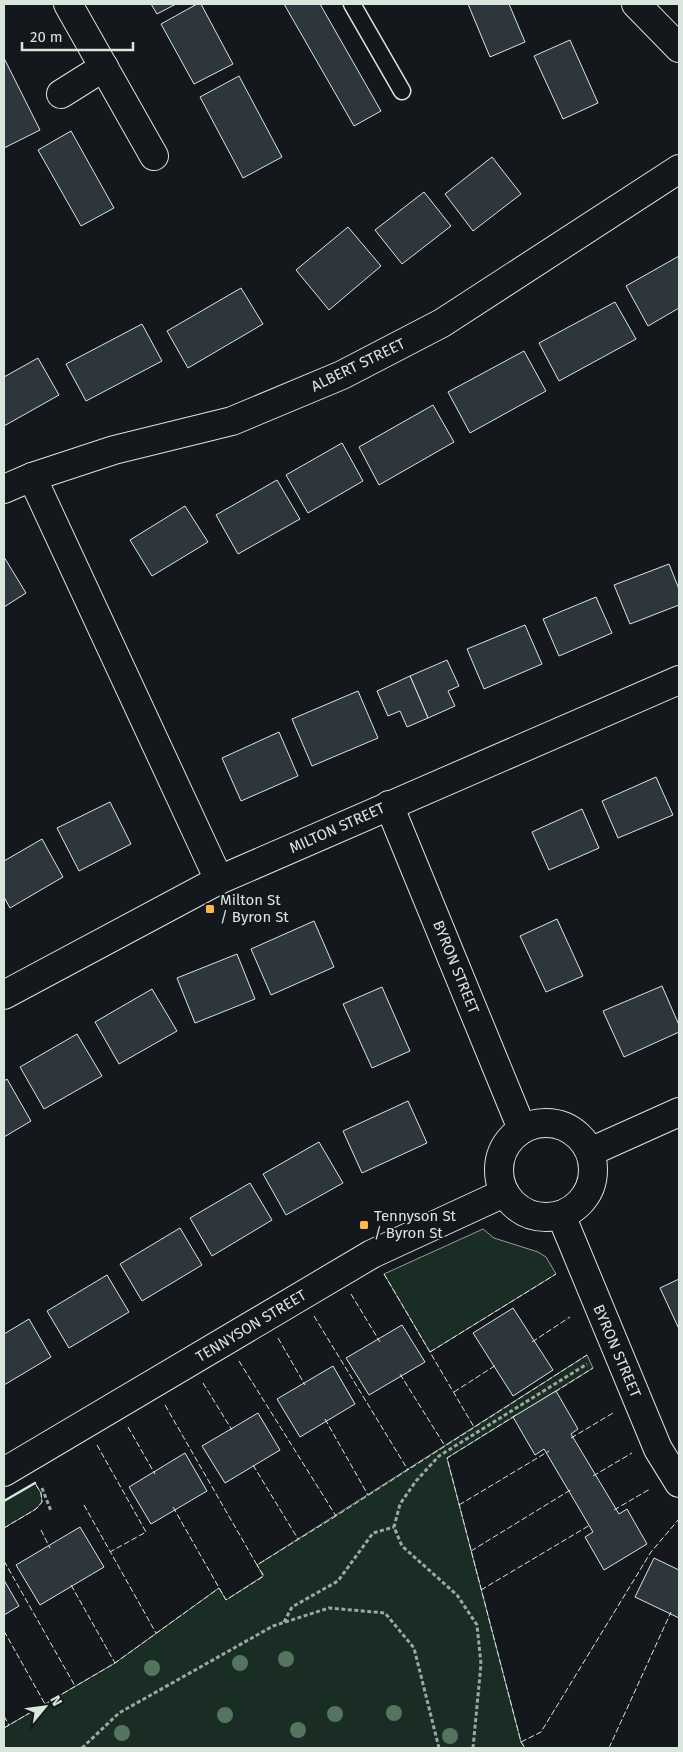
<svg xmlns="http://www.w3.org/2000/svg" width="683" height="1752" font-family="'Fira Sans',sans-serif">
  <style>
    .green { fill: #1a2d24; stroke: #939e99 }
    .building { fill: #2c363c; stroke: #d8e6dc }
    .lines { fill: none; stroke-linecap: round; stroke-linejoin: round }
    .lane-casing { stroke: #d8e6dc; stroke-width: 19 }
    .street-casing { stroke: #d8e6dc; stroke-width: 30 }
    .path { stroke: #9da8a2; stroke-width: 3; stroke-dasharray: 4 2.5; stroke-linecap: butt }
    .lane { stroke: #14181c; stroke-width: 16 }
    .street { stroke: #14181c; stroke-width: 28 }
    .fence { stroke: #d8e6dc; stroke-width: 1; stroke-dasharray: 6 2.5; stroke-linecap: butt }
    .wall { stroke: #d8e6dc; stroke-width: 2.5 }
    .tree { fill: #55745f }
    .poi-dot { fill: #ffb74d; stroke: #14181c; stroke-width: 2 }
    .labels { text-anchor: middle; stroke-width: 4; stroke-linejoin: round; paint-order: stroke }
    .street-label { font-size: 15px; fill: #d8e6dc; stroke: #14181c }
    .poi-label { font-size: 15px; fill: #d8e6dc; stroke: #14181c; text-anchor: start }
  </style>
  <rect width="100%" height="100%" fill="#14181c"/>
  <g class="green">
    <polygon points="483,1229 494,1238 538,1252 546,1257 556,1274 430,1352 384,1274"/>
    <polygon points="587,1355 593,1368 447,1458 521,1742 525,1748 4,1748 4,1728 115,1663 219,1588 226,1600 263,1576 257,1565"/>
    <polygon points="35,1483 41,1493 42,1502 36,1509 4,1528 4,1501"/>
  </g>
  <g class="building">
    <polygon points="151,4 176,4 157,14"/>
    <polygon points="197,4 201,4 233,64 194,84 161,24"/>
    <polygon points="284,4 320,4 381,111 354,126"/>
    <polygon points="468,4 509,4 525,42 490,57"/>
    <polygon points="570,40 598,103 563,119 534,56"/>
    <polygon points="4,58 40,130 4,148"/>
    <polygon points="239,76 282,157 243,178 200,97"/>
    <polygon points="71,131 114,208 81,226 38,150"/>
    <polygon points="492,157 521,194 473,231 445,194"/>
    <polygon points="424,192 451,226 402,264 375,230"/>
    <polygon points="348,227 381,266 329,310 296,270"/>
    <polygon points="679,256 679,308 648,326 626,286"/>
    <polygon points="241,288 263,324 188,368 167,331"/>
    <polygon points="615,302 636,339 559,381 539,343"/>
    <polygon points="142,324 162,361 86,401 66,364"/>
    <polygon points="524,351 546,391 470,433 448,392"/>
    <polygon points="38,358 59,395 4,426 4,377"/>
    <polygon points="433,405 454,442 379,485 359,447"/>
    <polygon points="342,443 363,481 308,513 286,475"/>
    <polygon points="277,480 300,519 238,554 216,515"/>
    <polygon points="185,506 208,542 152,576 130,540"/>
    <polygon points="4,557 26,593 4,607"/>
    <polygon points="669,564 679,589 679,605 630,624 614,585"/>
    <polygon points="596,597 612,633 559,656 543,619"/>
    <polygon points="525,625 542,664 484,689 467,649"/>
    <polygon points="447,660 459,686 448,691 455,706 428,718 410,676"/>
    <polygon points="410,676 428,718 407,727 400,711 388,716 377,691"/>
    <polygon points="358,691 378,738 312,766 292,719"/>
    <polygon points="279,732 298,776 241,801 222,758"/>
    <polygon points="656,777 673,815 618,838 602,801"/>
    <polygon points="110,802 131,844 79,871 57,828"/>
    <polygon points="582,809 599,848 549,870 532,832"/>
    <polygon points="42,839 63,877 10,908 4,897 4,861"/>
    <polygon points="557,919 583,976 546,992 520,936"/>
    <polygon points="314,921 334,967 271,995 251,949"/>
    <polygon points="237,954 255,999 195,1023 177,978"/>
    <polygon points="662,986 679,1025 679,1032 624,1057 603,1011"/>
    <polygon points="382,987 410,1051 372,1068 343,1004"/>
    <polygon points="152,989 177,1031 119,1064 95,1022"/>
    <polygon points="77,1034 102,1076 44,1109 20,1067"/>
    <polygon points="7,1079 31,1121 4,1137 4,1081"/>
    <polygon points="408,1101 427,1143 362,1173 343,1131"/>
    <polygon points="319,1142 343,1183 286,1215 263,1174"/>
    <polygon points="250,1183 272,1220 212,1256 190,1218"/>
    <polygon points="180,1228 202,1265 142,1301 120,1264"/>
    <polygon points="107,1275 129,1312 69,1348 47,1311"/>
    <polygon points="679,1279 679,1329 660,1288"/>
    <polygon points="513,1308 553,1370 513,1396 473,1333"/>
    <polygon points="29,1319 51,1357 4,1385 4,1334"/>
    <polygon points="402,1325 425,1362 369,1395 346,1358"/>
    <polygon points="333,1366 355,1404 300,1437 277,1399"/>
    <polygon points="556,1391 578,1429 571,1434 619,1514 627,1509 647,1544 604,1570 585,1537 593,1532 544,1449 535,1455 513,1417"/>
    <polygon points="258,1413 280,1450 225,1483 202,1446"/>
    <polygon points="185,1453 207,1491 151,1524 129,1487"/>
    <polygon points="80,1527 104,1567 40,1605 16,1565"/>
    <polygon points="654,1558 679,1570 679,1618 635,1597"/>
    <polygon points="4,1580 19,1606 4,1615"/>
  </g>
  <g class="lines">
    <g class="lane-casing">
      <polyline id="lane" points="352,4 402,91"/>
    </g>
    <g class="street-casing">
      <g id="street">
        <polyline points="68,4 154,156"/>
        <polyline points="636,4 679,48"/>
        <polyline points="61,94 104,67"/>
        <polyline points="32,477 219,880"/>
        <polyline points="4,489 32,477 114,450 232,421 342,375 442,323 679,169"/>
        <polyline points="389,805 522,1129"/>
        <polyline points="4,995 219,880 679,680"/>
        <circle cx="546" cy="1170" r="47"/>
        <polyline points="590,1152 679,1112"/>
        <polyline points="561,1215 658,1449 679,1483"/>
        <polyline points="4,1472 372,1254 504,1193"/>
      </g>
    </g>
    <g class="path">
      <polyline points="42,1488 51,1511"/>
      <polyline points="284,1622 292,1607 338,1581 373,1533 394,1527"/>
      <polyline points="82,1748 119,1713 273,1626 329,1608 385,1613 414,1648 439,1748"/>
      <polyline points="473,1748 481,1664 477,1625 457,1595 402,1546 394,1527 400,1504 416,1481 439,1456 587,1364"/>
    </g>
    <use href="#lane" class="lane"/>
    <use href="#street" class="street"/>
    <g class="fence">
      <polyline points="384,1274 474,1427"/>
      <polyline points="351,1294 380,1342"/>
      <polyline points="314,1316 408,1470"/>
      <polyline points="278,1338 305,1385"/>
      <polyline points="532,1342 570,1317"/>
      <polyline points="430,1352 556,1274"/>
      <polyline points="239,1361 336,1516 587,1355"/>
      <polyline points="400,1374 445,1446"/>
      <polyline points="203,1383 232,1430"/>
      <polyline points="454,1392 496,1365"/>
      <polyline points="555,1392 593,1368"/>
      <polyline points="165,1405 257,1565 336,1516"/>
      <polyline points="516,1415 447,1458 521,1742 525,1748"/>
      <polyline points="325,1419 368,1495"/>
      <polyline points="128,1427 155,1474"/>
      <polyline points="571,1438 613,1413"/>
      <polyline points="97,1445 146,1532 110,1552"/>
      <polyline points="253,1465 298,1539"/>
      <polyline points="593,1476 632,1453"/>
      <polyline points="84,1505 156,1633"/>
      <polyline points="459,1505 549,1451"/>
      <polyline points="173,1507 226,1600 264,1576 257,1565"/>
      <polyline points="614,1510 650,1489"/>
      <polyline points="4,1528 36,1509 42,1502 41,1493 35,1483"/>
      <polyline points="41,1530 50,1548"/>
      <polyline points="471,1551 572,1489"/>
      <polyline points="4,1561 75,1686"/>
      <polyline points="71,1585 115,1663"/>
      <polyline points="481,1590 590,1525"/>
      <polyline points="4,1631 45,1704"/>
      <polyline points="4,1716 9,1725"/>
      <polyline points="4,1728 115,1663 219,1588"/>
      <polyline points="521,1742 541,1732 651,1552 679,1519"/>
      <polyline points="609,1748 671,1612"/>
    </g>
    <polyline class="wall" points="4,1501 35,1483"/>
  </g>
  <g class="tree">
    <circle cx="286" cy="1659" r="8"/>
    <circle cx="240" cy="1663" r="8"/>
    <circle cx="152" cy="1668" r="8"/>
    <circle cx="394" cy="1713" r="8"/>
    <circle cx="335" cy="1714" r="8"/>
    <circle cx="225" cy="1715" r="8"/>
    <circle cx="298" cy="1730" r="8"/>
    <circle cx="122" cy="1733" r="8"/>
    <circle cx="450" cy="1736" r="8"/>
  </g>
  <g class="poi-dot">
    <rect x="205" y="904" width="10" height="10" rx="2.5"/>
    <rect x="359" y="1220" width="10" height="10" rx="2.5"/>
  </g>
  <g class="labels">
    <g class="street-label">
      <text transform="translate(358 365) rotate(-26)" y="5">ALBERT STREET</text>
      <text transform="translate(337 828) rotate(-24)" y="5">MILTON STREET</text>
      <text transform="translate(456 967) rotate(68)" y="5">BYRON STREET</text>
      <text transform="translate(251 1326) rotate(-31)" y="5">TENNYSON STREET</text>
      <text transform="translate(617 1351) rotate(67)" y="5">BYRON STREET</text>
    </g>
    <g class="poi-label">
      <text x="220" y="905">Milton St<tspan x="220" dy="17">/ Byron St</tspan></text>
      <text x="374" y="1221">Tennyson St<tspan x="374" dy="17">/ Byron St</tspan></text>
    </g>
  </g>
  <rect width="683" height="1752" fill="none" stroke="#d8e6dc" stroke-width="10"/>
  <g transform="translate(45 1707) rotate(61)" stroke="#14181c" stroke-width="4" paint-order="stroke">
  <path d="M0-4L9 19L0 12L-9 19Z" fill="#d8e6dc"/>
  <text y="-8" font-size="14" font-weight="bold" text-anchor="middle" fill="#d8e6dc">N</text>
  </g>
  <path d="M22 42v8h111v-8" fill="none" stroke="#d8e6dc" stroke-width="2.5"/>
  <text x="30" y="42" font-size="15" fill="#d8e6dc" stroke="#14181c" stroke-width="4" paint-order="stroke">20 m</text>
</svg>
